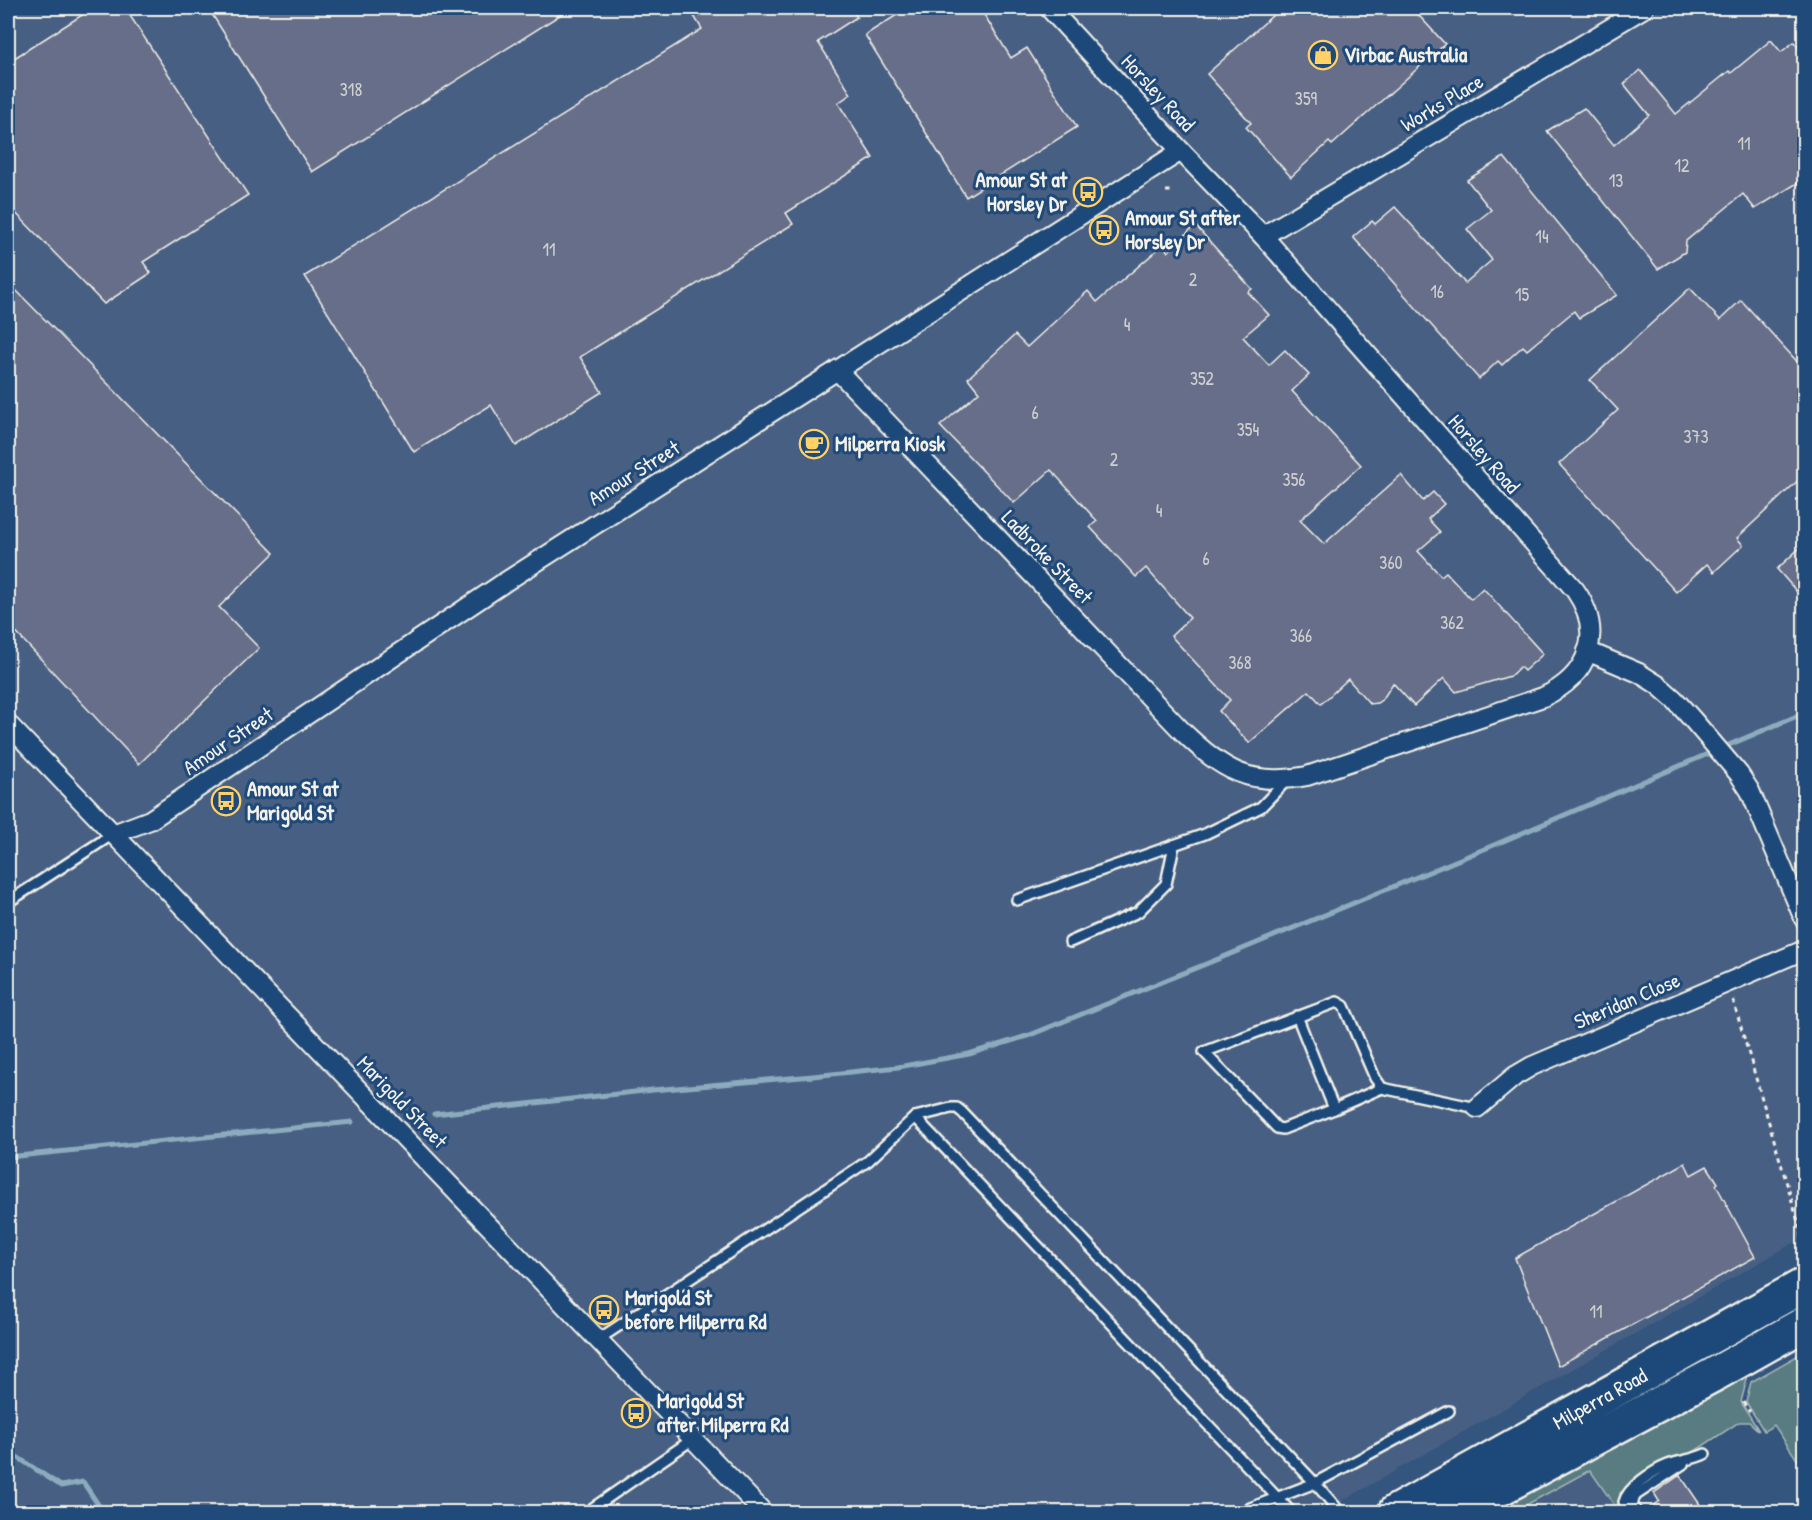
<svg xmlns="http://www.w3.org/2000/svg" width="1812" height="1520" font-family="'Patrick Hand',sans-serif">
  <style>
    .built { fill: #475f83 }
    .green { fill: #587c82; stroke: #a6b6b5; stroke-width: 1.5 }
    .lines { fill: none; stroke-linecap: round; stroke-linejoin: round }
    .stream { stroke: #8cacbe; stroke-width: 5 }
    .building { fill: #666e89; stroke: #f4f1e8; stroke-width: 1.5 }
    .lane-casing { stroke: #f4f1e8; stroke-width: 14 }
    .street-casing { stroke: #f4f1e8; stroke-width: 22 }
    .highway-casing { stroke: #f4f1e8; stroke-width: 38 }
    .path { stroke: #f4f1e8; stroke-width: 3; stroke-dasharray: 4.5 4.5; stroke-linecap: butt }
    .lane { stroke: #1f4a7a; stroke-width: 9 }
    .street { stroke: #1f4a7a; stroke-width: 18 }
    .highway { stroke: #1f4a7a; stroke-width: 33 }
    .labels { text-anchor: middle; stroke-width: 6; stroke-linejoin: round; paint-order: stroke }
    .number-label { font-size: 18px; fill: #d0d0d0 }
    .poi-label { font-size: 21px; font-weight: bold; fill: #f4f1e8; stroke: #1f4a7a; text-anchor: start }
    .street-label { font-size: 21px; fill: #f4f1e8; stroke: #1f4a7a }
  </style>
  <rect width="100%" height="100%" fill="#34557e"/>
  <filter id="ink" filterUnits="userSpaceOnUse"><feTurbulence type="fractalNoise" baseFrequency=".0167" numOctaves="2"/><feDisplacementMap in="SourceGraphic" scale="12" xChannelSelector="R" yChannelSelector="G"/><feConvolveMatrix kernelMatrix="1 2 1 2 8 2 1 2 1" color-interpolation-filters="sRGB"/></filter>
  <g filter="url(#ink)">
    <g class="built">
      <polygon points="8,8 1804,8 1804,1237 1323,1512 8,1512"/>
      <polygon points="1590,1469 1619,1512 1513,1512"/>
    </g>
    <g class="green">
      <polygon points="1802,1342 1804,1344 1748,1375 1741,1402 1759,1431 1749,1422 1739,1422 1689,1455 1664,1461 1630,1485 1620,1493 1619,1503 1624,1512 1619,1512 1590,1470 1513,1512 1490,1512"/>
      <polygon points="1804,1352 1804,1470 1774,1425 1764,1431 1746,1402 1751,1382"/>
    </g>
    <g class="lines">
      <g class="stream">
        <polyline points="434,1114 653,1090 813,1076 898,1067 969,1054 1030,1035 1228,955 1494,845 1804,713"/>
        <polyline points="8,1157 352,1122"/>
        <polyline points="8,1451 61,1486 83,1482 103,1512"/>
      </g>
    </g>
    <g class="building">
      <polygon points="93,8 125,8 248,195 143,262 151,273 104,304 8,205 8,62"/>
      <polygon points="208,8 571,8 312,172"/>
      <polygon points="689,8 851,8 857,17 818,42 851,94 838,103 873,158 786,213 793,224 580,357 602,392 516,446 491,405 414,452 305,276 702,29"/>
      <polygon points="908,8 980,8 1011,58 1027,48 1077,127 966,197 865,35"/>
      <polygon points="1281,8 1412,8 1445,44 1332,145 1329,142 1291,177 1246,127 1251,123 1207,74"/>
      <polygon points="1771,40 1781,52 1794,42 1804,55 1804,179 1755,209 1743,194 1686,241 1685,252 1658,269 1547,131 1584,108 1614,145 1649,115 1624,84 1640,70 1676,114 1729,71 1731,73"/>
      <polygon points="1504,157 1617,295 1579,318 1574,311 1527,350 1523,346 1502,365 1498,361 1479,379 1353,237 1372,221 1375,224 1395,207 1465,283 1492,260 1467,229 1491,210 1467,180"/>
      <polygon points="1195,225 1252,289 1248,292 1269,315 1243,337 1269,365 1285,350 1309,375 1292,391 1361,465 1300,520 1324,544 1401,475 1423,501 1433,492 1444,504 1428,519 1440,532 1418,551 1441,576 1446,572 1471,599 1483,588 1543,654 1524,671 1520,667 1510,676 1456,692 1444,678 1414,706 1393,683 1383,699 1377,703 1370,704 1348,679 1321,704 1309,691 1249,743 1219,711 1230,700 1171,636 1190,618 1146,568 1136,577 1090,527 1097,521 1051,470 1014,503 940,426 979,392 968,378 1015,335 1027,347 1088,291 1097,302 1163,245 1168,252"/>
      <polygon points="8,282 274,553 219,607 259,648 139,764 8,624"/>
      <polygon points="1690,288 1720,320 1741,300 1804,369 1804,475 1737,538 1743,545 1714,572 1707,564 1676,592 1559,464 1618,410 1590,380"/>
      <polygon points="1804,544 1804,600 1777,569"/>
      <polygon points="1685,1163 1691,1175 1707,1166 1718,1183 1716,1185 1755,1257 1558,1366 1515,1258"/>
      <polygon points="1680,1475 1705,1512 1643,1512 1659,1501 1654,1493"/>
    </g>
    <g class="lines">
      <g class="lane-casing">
        <g id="lane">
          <polyline points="1017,900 1205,834 1261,807 1287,780"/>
          <polyline points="8,902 113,834"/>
          <polyline points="1070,942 1138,912 1166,884 1174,845"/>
          <polyline points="1297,1016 1334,1109"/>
          <polyline points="1382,1088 1334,1109 1283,1129 1277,1128 1204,1052 1337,1002 1344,1006 1375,1078 1382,1088 1477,1108"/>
          <polyline points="915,1117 1291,1512"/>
          <polyline points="599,1339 868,1161 915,1117 951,1108 957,1108 962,1112 1315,1483 1340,1512"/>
          <polyline points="587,1512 693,1439"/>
          <polyline points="1240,1512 1315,1483 1449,1411"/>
          <path d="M1630 1512 1624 1502C1628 1487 1653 1471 1668 1465 1681 1460 1692 1460 1705 1454"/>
          <polyline points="1636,1512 1632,1502 1636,1495 1683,1464"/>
        </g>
      </g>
      <g class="street-casing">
        <g id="street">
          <polyline points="1263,236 1644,8"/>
          <path d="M837 370 1182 731C1222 770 1249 787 1307 776L1543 697C1589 676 1605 633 1575 590L1263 236 1181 151 1049 8"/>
          <polyline points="1587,651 1639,673 1658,685 1674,699 1693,720 1739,774 1750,791 1804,919"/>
          <polyline points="8,724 763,1512"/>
          <polyline points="113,834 150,820 505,582 1181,151"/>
          <polyline points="1477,1108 1515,1076 1532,1066 1804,950"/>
        </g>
      </g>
      <g class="highway-casing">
        <g id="highway">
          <polyline points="1395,1512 1804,1285"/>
          <polyline points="1456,1512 1715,1374 1804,1324"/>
        </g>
      </g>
      <g class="path">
        <polyline points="1166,191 1171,191"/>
        <polyline points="1733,1000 1804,1242"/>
        <polyline points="1743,1402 1750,1412"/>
      </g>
      <use href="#lane" class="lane"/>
      <use href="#street" class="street"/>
      <use href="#highway" class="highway"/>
    </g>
  </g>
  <defs>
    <g id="shop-ring" transform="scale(1.5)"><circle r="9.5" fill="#1f4a7a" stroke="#ffd166" stroke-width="1.5"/><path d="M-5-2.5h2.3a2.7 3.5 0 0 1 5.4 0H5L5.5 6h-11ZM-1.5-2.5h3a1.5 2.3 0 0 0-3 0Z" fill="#ffd166"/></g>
    <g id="bus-ring" transform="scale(1.5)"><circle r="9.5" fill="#1f4a7a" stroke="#ffd166" stroke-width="1.5"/><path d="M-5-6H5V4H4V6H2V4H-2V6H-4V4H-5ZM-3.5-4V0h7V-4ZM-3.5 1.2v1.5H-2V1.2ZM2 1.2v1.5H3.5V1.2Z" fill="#ffd166"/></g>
    <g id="cafe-ring" transform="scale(1.5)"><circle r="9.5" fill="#1f4a7a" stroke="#ffd166" stroke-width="1.5"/><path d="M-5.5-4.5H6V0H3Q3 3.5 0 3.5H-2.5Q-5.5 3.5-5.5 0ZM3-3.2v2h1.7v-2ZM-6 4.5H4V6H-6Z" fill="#ffd166"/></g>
  </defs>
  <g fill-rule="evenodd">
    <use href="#shop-ring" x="1323" y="55"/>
    <use href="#bus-ring" x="1088" y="192"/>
    <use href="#bus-ring" x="1104" y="230"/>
    <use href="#cafe-ring" x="814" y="444"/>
    <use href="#bus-ring" x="226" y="801"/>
    <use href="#bus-ring" x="604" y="1310"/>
    <use href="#bus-ring" x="636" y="1413"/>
  </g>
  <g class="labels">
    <g class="number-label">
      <text x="351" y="96">318</text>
      <text x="1306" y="105">359</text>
      <text x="1744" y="150">11</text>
      <text x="1682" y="172">12</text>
      <text x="1616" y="187">13</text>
      <text x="1542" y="243">14</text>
      <text x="549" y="256">11</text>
      <text x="1193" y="286">2</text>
      <text x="1437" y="298">16</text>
      <text x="1522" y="301">15</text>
      <text x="1127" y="331">4</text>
      <text x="1202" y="385">352</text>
      <text x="1035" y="419">6</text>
      <text x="1248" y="436">354</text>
      <text x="1696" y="443">373</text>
      <text x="1114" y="466">2</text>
      <text x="1294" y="486">356</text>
      <text x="1159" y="517">4</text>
      <text x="1206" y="565">6</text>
      <text x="1391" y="569">360</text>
      <text x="1452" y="629">362</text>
      <text x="1301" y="642">366</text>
      <text x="1240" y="669">368</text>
      <text x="1596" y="1318">11</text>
    </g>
    <g class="poi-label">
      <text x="1344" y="62">Virbac Australia</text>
      <text x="1067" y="187" text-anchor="end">Amour St at<tspan x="1067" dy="24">Horsley Dr</tspan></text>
      <text x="1125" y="225">Amour St after<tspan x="1125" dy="24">Horsley Dr</tspan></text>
      <text x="835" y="451">Milperra Kiosk</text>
      <text x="247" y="796">Amour St at<tspan x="247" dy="24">Marigold St</tspan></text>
      <text x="625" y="1305">Marigold St<tspan x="625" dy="24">before Milperra Rd</tspan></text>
      <text x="657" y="1408">Marigold St<tspan x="657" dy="24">after Milperra Rd</tspan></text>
    </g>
    <g class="street-label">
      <text transform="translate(1158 93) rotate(47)" y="7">Horsley Road</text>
      <text transform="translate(1442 103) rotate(-31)" y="7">Works Place</text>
      <text transform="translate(1484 454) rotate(49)" y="7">Horsley Road</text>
      <text transform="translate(634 473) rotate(-32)" y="7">Amour Street</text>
      <text transform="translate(1047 557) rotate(46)" y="7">Ladbroke Street</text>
      <text transform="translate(228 741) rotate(-34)" y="7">Amour Street</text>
      <text transform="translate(1627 1001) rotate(-23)" y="7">Sheridan Close</text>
      <text transform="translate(402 1102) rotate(46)" y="7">Marigold Street</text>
      <text transform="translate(1600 1399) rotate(-29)" y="7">Milperra Road</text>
    </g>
  </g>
  <rect width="1812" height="1520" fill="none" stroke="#1f4a7a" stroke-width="30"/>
  <rect x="15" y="15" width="1782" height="1490" fill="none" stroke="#f4f1e8" stroke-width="2" filter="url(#ink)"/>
</svg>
